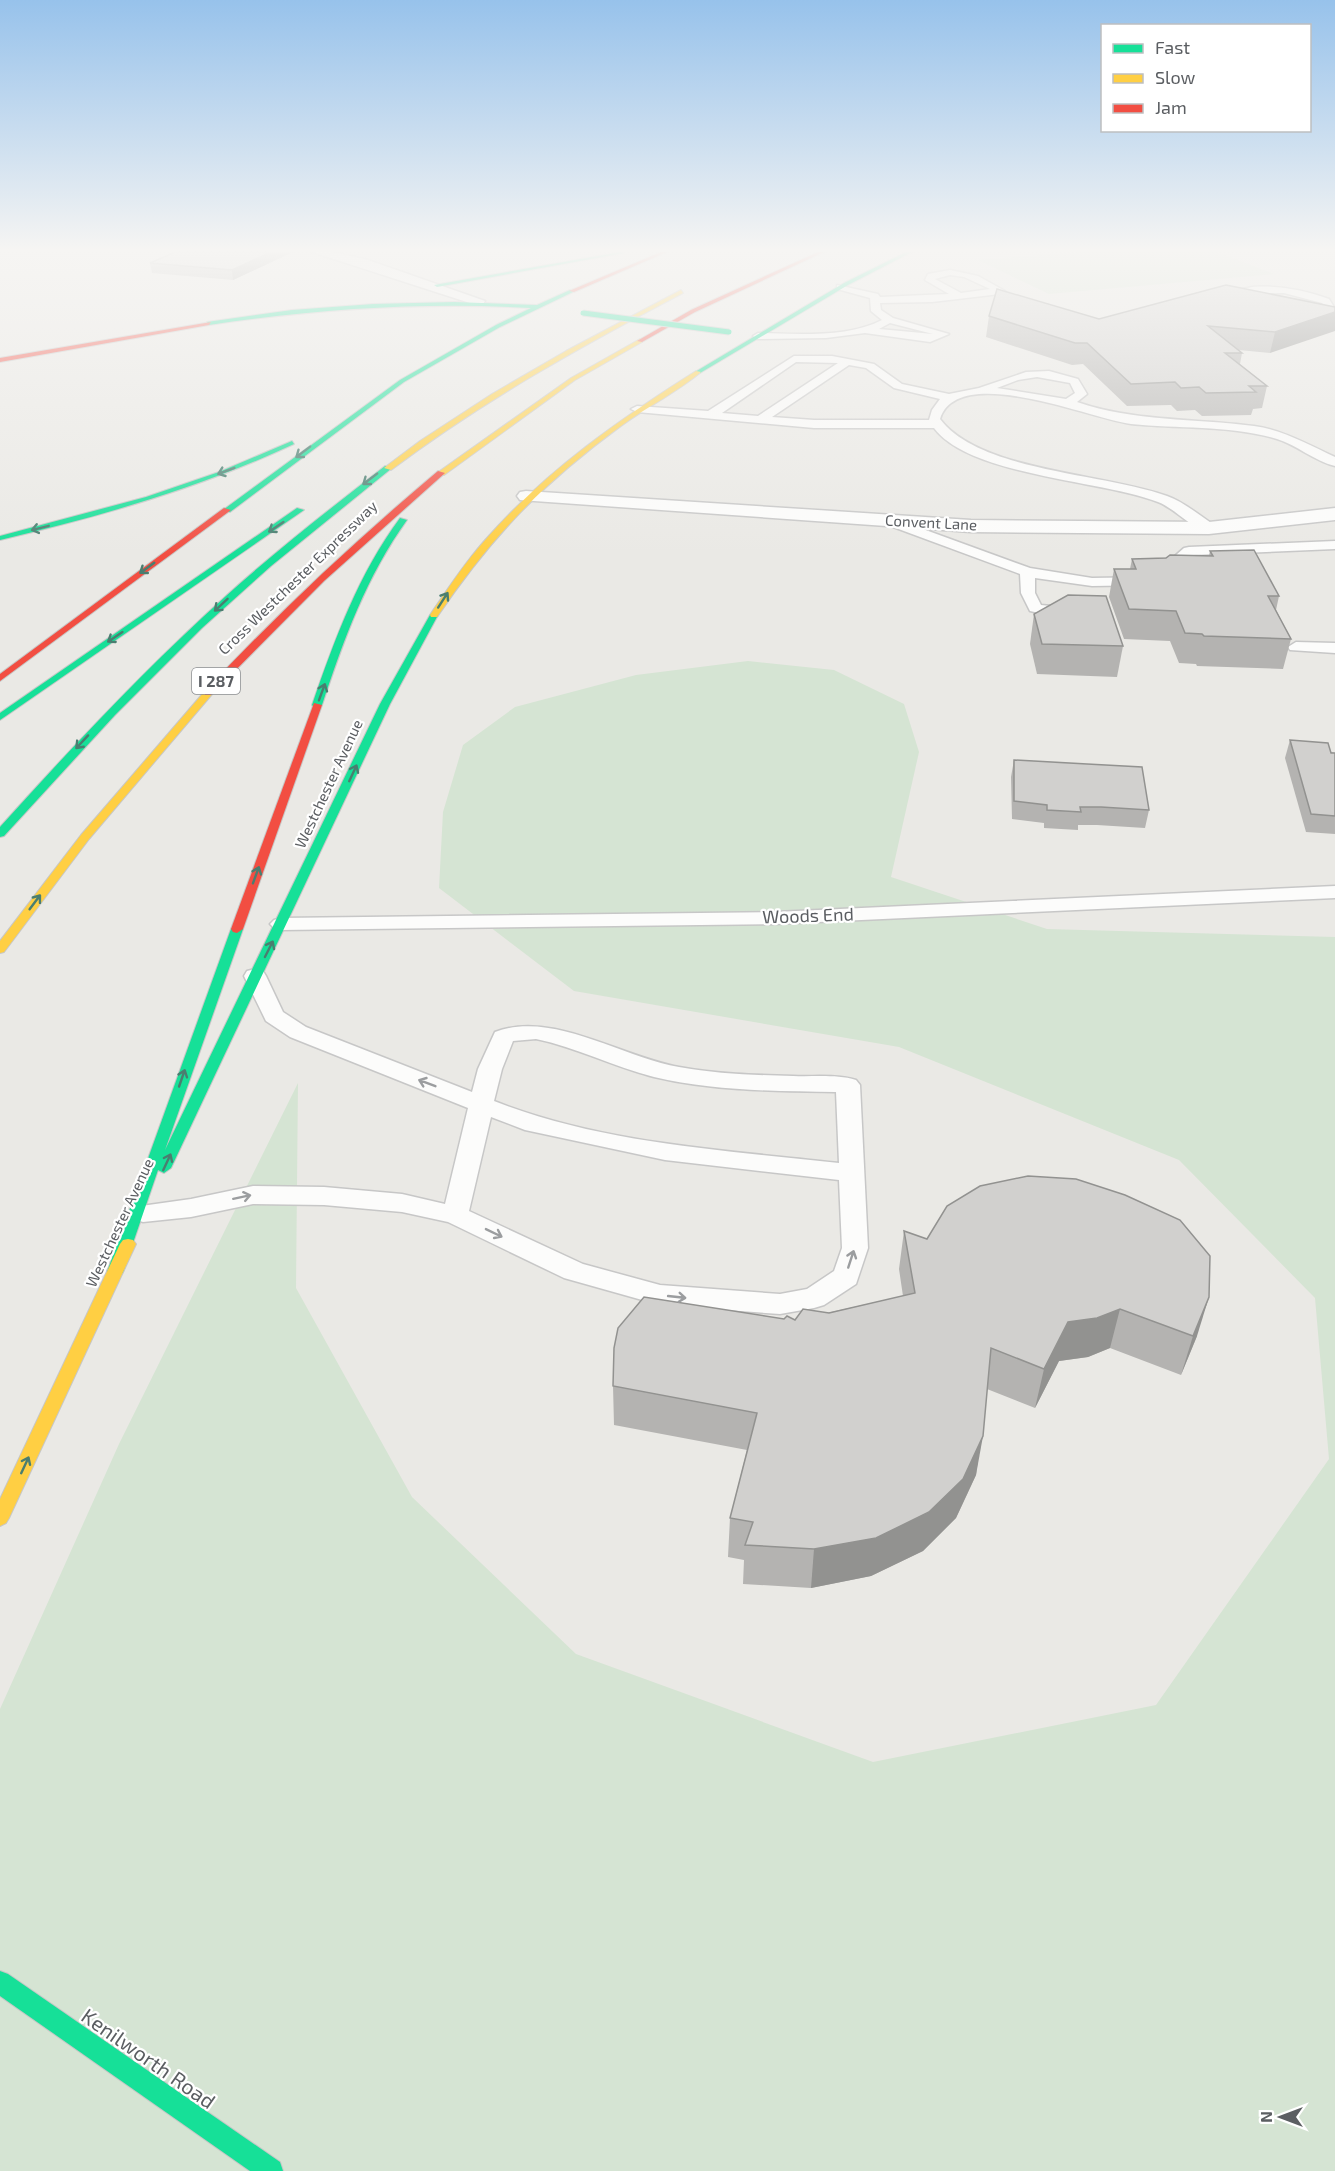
<svg xmlns="http://www.w3.org/2000/svg" width="1335" height="2171" font-family="'Exo 2',sans-serif">
  <style>
    .green { fill: #d5e4d3 }
    .lines { fill: none; stroke-linecap: round; stroke-linejoin: round }
    .lane-casing { stroke: #c7c7c7; stroke-width: 3 }
    .street-casing { stroke: #c7c7c7; stroke-width: 3 }
    .fast-casing { stroke: #c7c7c6; stroke-width: 2 }
    .slow-casing { stroke: #c7c7c6; stroke-width: 2 }
    .jam-casing { stroke: #c7c7c6; stroke-width: 2 }
    .lane { fill: #fcfcfb; fill-rule: evenodd }
    .street { fill: #fcfcfb; fill-rule: evenodd }
    .fast { fill: #16e098; fill-rule: evenodd }
    .slow { fill: #ffcf43; fill-rule: evenodd }
    .jam { fill: #f24e42; fill-rule: evenodd }
    .fast-bridge-casing { stroke: #c7c7c6; stroke-width: 7; stroke-linecap: butt }
    .fast-bridge { stroke: #16e098; stroke-width: 5 }
    .wall { fill: #b4b3b1 }
    .shaded-wall { fill: #929290 }
    .building { fill: #d1d0ce; stroke: #929290; stroke-width: 1.5 }
    .oneway { stroke: #4a7e70 }
    .oneway2 { stroke: #9b9d9f }
    .labels { text-anchor: middle; stroke-width: 4.5; stroke-linejoin: round; paint-order: stroke }
    .far-street-label { font-size: 15px; fill: #5b5e62; stroke: #fff }
    .shield { fill: #fff; stroke: #8c8e91; stroke-width: 1.5 }
    .shield-label { font-size: 16px; font-weight: bold; fill: #5b5e62 }
    .street-label { font-size: 18px; fill: #5b5e62; stroke: #fff }
    .near-street-label { font-size: 21px; fill: #5b5e62; stroke: #fff }
  </style>
  <rect width="100%" height="100%" fill="#eae9e5"/>
  <g class="green">
    <polygon points="1077,252 1217,252 1274,274 1049,294 978,260"/>
    <polygon points="748,661 834,670 904,704 919,752 891,877 1047,929 1335,937 1335,2171 0,2171 0,1709 119,1444 298,1083 296,1288 412,1497 576,1654 873,1762 1156,1705 1329,1459 1315,1298 1179,1160 899,1047 574,991 439,888 443,812 463,745 515,707 636,675"/>
  </g>
  <g class="lines">
    <g class="lane-casing">
      <g id="lane">
        <path d="M950 270 978 276 1005 291 1000 294 932 302 880 303 881 310 893 318 949 334 930 342 865 333 826 338 758 339 753 336 758 333C796 334 848 338 882 320L871 311 870 298 837 289V285L878 294 880 297 949 294 925 280 928 274ZM950 275 964 277 990 289 961 293 935 279ZM890 323 933 334 879 329Z"/>
        <path d="M1252 287C1279 285 1304 290 1329 299L1334 307 1326 309 1322 303 1284 293 1245 294 1244 297 1257 304 1252 307 1234 298 1238 290Z"/>
        <path d="M794 356H832L874 364 902 384 949 394 979 388 1026 372 1049 371 1078 379 1087 394 1077 402C1135 422 1194 418 1254 426 1283 430 1309 445 1335 457V466C1314 461 1297 445 1277 439 1231 425 1179 429 1131 424 1091 419 958 362 940 419 980 472 1105 473 1167 496 1184 502 1199 515 1214 525L1216 528 1209 532C1190 528 1176 509 1158 502 1101 480 970 476 934 428H814L637 412 631 409 637 406 708 411ZM796 362 838 363 758 416 722 413ZM849 365 866 368 894 388 940 399 932 410 929 420H814L772 417ZM1037 377 1070 383 1075 393 1066 399 997 388 1018 380Z"/>
        <path d="M890 517 1030 568 1092 578 1151 577 1184 548 1189 547 1335 541V549L1193 555 1160 584 1155 585 1092 586 1035 578V593L1041 605C1052 607 1077 605 1083 611L1080 614 1062 618 1030 611 1021 593 1020 574 885 524V518Z"/>
        <polygon points="1296,642 1335,643 1335,653 1290,650 1288,647"/>
        <polygon points="1335,886 1335,898 775,924 281,930 274,928 270,924 274,920 281,918 775,912"/>
        <path d="M255 969 263 971 266 976 283 1012 306 1027 472 1092 478 1069 495 1032C552 1010 621 1057 679 1067 717 1074 755 1075 793 1076 814 1077 836 1074 856 1080L860 1085 868 1248 856 1284 824 1305 814 1308 780 1314 660 1305 564 1278 448 1222 402 1212 324 1205 253 1204 191 1217 143 1222 134 1219 130 1213 134 1207 191 1199 253 1186 324 1187 402 1194 445 1204 468 1108 290 1037 266 1021 244 976 247 971ZM536 1039C576 1047 614 1067 654 1077 713 1091 775 1091 836 1092L839 1163C724 1150 603 1144 494 1101L502 1069 513 1041ZM491 1117 525 1130 665 1160 839 1180 842 1248 834 1271 807 1289 780 1294 660 1285 583 1264 469 1211Z"/>
      </g>
    </g>
    <g class="street-casing">
      <g id="street">
        <polygon points="312,252 333,252 368,260 485,301 483,304 473,304"/>
        <polygon points="526,491 971,520 1209,522 1335,508 1335,520 1209,534 971,532 520,500 517,496 520,492"/>
      </g>
    </g>
    <g class="fast-casing">
      <g id="fast">
        <polygon points="620,252 624,253 437,287 434,285"/>
        <polygon points="906,252 912,252 848,285 700,373 695,372 844,283"/>
        <path d="M570 290 575 291 500 327 404 382 230 512 223 510 400 380 496 325 531 308C423 302 316 309 209 325L207 322 292 310 373 304 454 302 537 305Z"/>
        <path d="M292 441 294 444C200 488 101 516 0 540V536L146 497 219 472Z"/>
        <path d="M385 466 392 468 271 566 202 628 115 715 4 836 0 837V827C72 747 146 668 226 596 277 550 331 508 385 466Z"/>
        <polygon points="297,508 304,510 0,720 0,713"/>
        <path d="M400 518 407 520C366 577 344 639 322 705L314 707 312 705C335 639 358 575 400 518Z"/>
        <polygon points="434,612 438,615 390,704 171,1168 164,1173 158,1170 123,1272 120,1276 110,1276 107,1272 231,929 237,925 243,929 165,1150 380,704 430,615"/>
        <polygon points="0,1971 8,1974 280,2162 283,2171 250,2171 0,1996"/>
      </g>
    </g>
    <g class="slow-casing">
      <g id="slow">
        <path d="M681 290 683 293C581 346 483 401 391 470L384 468 420 441 492 394 566 351Z"/>
        <polygon points="640,339 642,342 575,380 444,475 437,473 571,378"/>
        <path d="M696 371 701 372C677 392 647 407 621 426 543 483 491 537 437 617H431L430 615C448 589 465 562 487 538 547 470 620 419 696 371Z"/>
        <polygon points="205,691 213,693 89,839 4,952 0,953 0,941 81,835"/>
        <polygon points="128,1239 133,1240 136,1244 9,1518 6,1523 0,1526 0,1499 120,1244 123,1240"/>
      </g>
    </g>
    <g class="jam-casing">
      <g id="jam">
        <polygon points="661,252 667,252 574,292 569,291"/>
        <polygon points="818,252 824,252 695,312 642,342 637,341 691,310"/>
        <polygon points="211,322 209,325 0,362 0,358"/>
        <path d="M438 471 445 473 324 581 211 695H205V691C278 613 356 540 438 471Z"/>
        <polygon points="224,508 231,510 0,681 0,674"/>
        <polygon points="314,703 322,705 243,929 237,933 233,932 231,929"/>
      </g>
    </g>
    <use href="#lane" class="lane"/>
    <use href="#street" class="street"/>
    <use href="#fast" class="fast"/>
    <use href="#slow" class="slow"/>
    <use href="#jam" class="jam"/>
    <g class="fast-bridge-casing">
      <polyline id="fast-bridge" points="583,313 729,332"/>
    </g>
    <use href="#fast-bridge" class="fast-bridge"/>
  </g>
  <g class="wall">
    <polygon points="175,252 293,252 233,280 152,273 150,263"/>
    <polygon points="1335,307 1270,353 1239,350 1242,353 1240,364 1267,386 1262,408 1253,409 1251,415 1202,416 1195,410 1177,411 1171,405 1127,406 1083,364 1072,365 986,337 989,316 1099,319"/>
    <polygon points="1210,551 1279,596 1276,610 1291,639 1283,669 1197,666 1196,664 1179,663 1170,641 1124,639 1109,597 1114,569 1130,569 1132,559 1209,556"/>
    <polygon points="1034,614 1123,646 1117,677 1037,674 1030,644"/>
    <polygon points="1290,740 1335,753 1335,834 1306,832 1285,758"/>
    <polygon points="1014,760 1149,810 1145,828 1097,825 1078,825 1078,830 1044,828 1044,823 1012,819 1011,777"/>
    <polygon points="904,1231 1197,1336 1181,1375 1110,1348 1088,1357 1059,1361 1035,1408 987,1389 976,1475 956,1518 923,1551 871,1576 811,1588 743,1584 744,1560 728,1557 730,1518 747,1450 614,1425 613,1386 784,1319 795,1320 903,1296 899,1269"/>
  </g>
  <g class="shaded-wall">
    <polygon points="271,252 293,252 233,280 232,270"/>
    <polygon points="1335,312 1335,331 1270,353 1275,332"/>
    <polygon points="1209,1297 1197,1336 1181,1375 1193,1336"/>
    <polygon points="1120,1309 1110,1348 1088,1357 1059,1361 1035,1408 1044,1369 1068,1322"/>
    <polygon points="983,1436 976,1475 956,1518 923,1551 871,1576 811,1588 814,1549"/>
  </g>
  <g class="building">
    <polygon points="175,252 271,252 232,270 150,263"/>
    <polygon points="1226,285 1335,307 1335,312 1275,332 1208,326 1242,353 1225,353 1267,386 1249,386 1256,392 1206,393 1199,387 1181,388 1175,382 1131,384 1087,343 1075,343 989,316 997,289 1099,319"/>
    <polygon points="1254,550 1279,596 1268,596 1291,639 1204,636 1202,634 1185,633 1176,611 1129,609 1114,569 1136,569 1132,559 1166,558 1170,555 1213,556 1210,551"/>
    <polygon points="1068,595 1106,596 1123,646 1042,644 1034,614"/>
    <polygon points="1290,740 1328,743 1331,753 1335,753 1335,816 1311,814"/>
    <polygon points="1014,760 1142,767 1149,810 1101,807 1080,807 1081,812 1047,810 1047,805 1014,801"/>
    <polygon points="1028,1176 1076,1179 1125,1195 1180,1220 1210,1256 1209,1297 1193,1336 1120,1309 1097,1318 1068,1322 1044,1369 991,1348 983,1436 963,1479 929,1512 876,1538 814,1549 745,1545 753,1522 730,1518 757,1413 613,1386 614,1348 618,1328 644,1297 784,1319 787,1316 795,1320 803,1309 829,1313 915,1293 904,1231 927,1239 947,1206 980,1186"/>
  </g>
  <defs><path id="oneway-shaft" d="M-6 0H5M1.5-3L5.5 0L1.5 3" fill="none" stroke-width="1.6" stroke-linecap="round" stroke-linejoin="round" transform="scale(1.5)"/></defs>
  <g class="oneway">
    <use href="#oneway-shaft" transform="translate(303 452) rotate(143)"/>
    <use href="#oneway-shaft" transform="translate(226 471) rotate(159)"/>
    <use href="#oneway-shaft" transform="translate(370 479) rotate(143)"/>
    <use href="#oneway-shaft" transform="translate(276 527) rotate(146)"/>
    <use href="#oneway-shaft" transform="translate(40 528) rotate(166)"/>
    <use href="#oneway-shaft" transform="translate(147 568) rotate(144)"/>
    <use href="#oneway-shaft" transform="translate(443 600) rotate(-57)"/>
    <use href="#oneway-shaft" transform="translate(221 605) rotate(137)"/>
    <use href="#oneway-shaft" transform="translate(115 637) rotate(146)"/>
    <use href="#oneway-shaft" transform="translate(322 692) rotate(-70)"/>
    <use href="#oneway-shaft" transform="translate(82 742) rotate(133)"/>
    <use href="#oneway-shaft" transform="translate(353 773) rotate(-65)"/>
    <use href="#oneway-shaft" transform="translate(256 875) rotate(-70)"/>
    <use href="#oneway-shaft" transform="translate(35 902) rotate(-53)"/>
    <use href="#oneway-shaft" transform="translate(269 949) rotate(-63)"/>
    <use href="#oneway-shaft" transform="translate(182 1078) rotate(-71)"/>
    <use href="#oneway-shaft" transform="translate(167 1162) rotate(-65)"/>
    <use href="#oneway-shaft" transform="translate(25 1465) rotate(-65)"/>
  </g>
  <g class="oneway2">
    <use href="#oneway-shaft" transform="translate(427 1083) rotate(-159)"/>
    <use href="#oneway-shaft" transform="translate(242 1197) rotate(-12)"/>
    <use href="#oneway-shaft" transform="translate(494 1233) rotate(26)"/>
    <use href="#oneway-shaft" transform="translate(851 1259) rotate(-72)"/>
    <use href="#oneway-shaft" transform="translate(677 1297) rotate(6)"/>
  </g>
  <linearGradient id="sky" x2="0" y2="1"><stop stop-color="#97c2eb"/><stop offset="0.45" stop-color="#f6f5f3"/><stop offset="1" stop-color="#f6f5f3" stop-opacity="0"/></linearGradient>
  <rect width="1335" height="556" fill="url(#sky)"/>
  <g class="labels">
    <g class="far-street-label">
      <text transform="translate(931 523) rotate(3)" y="5">Convent Lane</text>
      <text transform="translate(298 578) rotate(-44)" y="5">Cross Westchester Expressway</text>
      <text transform="translate(329 784) rotate(-65)" y="5">Westchester Avenue</text>
      <text transform="translate(120 1223) rotate(-65)" y="5">Westchester Avenue</text>
    </g>
    <rect class="shield" x="192" y="668" width="48" height="26" rx="4.5"/>
    <g class="shield-label">
      <text x="216" y="687">I 287</text>
    </g>
    <g class="street-label">
      <text transform="translate(808 916) rotate(-2)" y="6">Woods End</text>
    </g>
    <g class="near-street-label">
      <text transform="translate(148 2059) rotate(35)" y="7">Kenilworth Road</text>
    </g>
  </g>
  <rect x="1101" y="24" width="210" height="108" fill="#ffffff" stroke="#bdbfc0" stroke-width="1.5"/>
  <rect x="1113" y="44" width="30" height="9" fill="#16e098" stroke="#bdbfc0" stroke-width="1.5"/>
  <text x="1155" y="54" font-size="18" fill="#5b5e62">Fast</text>
  <rect x="1113" y="74" width="30" height="9" fill="#ffcf43" stroke="#bdbfc0" stroke-width="1.5"/>
  <text x="1155" y="84" font-size="18" fill="#5b5e62">Slow</text>
  <rect x="1113" y="104" width="30" height="9" fill="#f24e42" stroke="#bdbfc0" stroke-width="1.5"/>
  <text x="1155" y="114" font-size="18" fill="#5b5e62">Jam</text>
  <g transform="translate(1281 2117) rotate(270)" stroke="#ffffff" stroke-width="4.5" paint-order="stroke">
  <path d="M0-4.5L10 22L0 15L-10 22Z" fill="#5b5e62"/>
  <text y="-9" font-size="16" font-weight="bold" text-anchor="middle" fill="#5b5e62">N</text>
  </g>
</svg>
